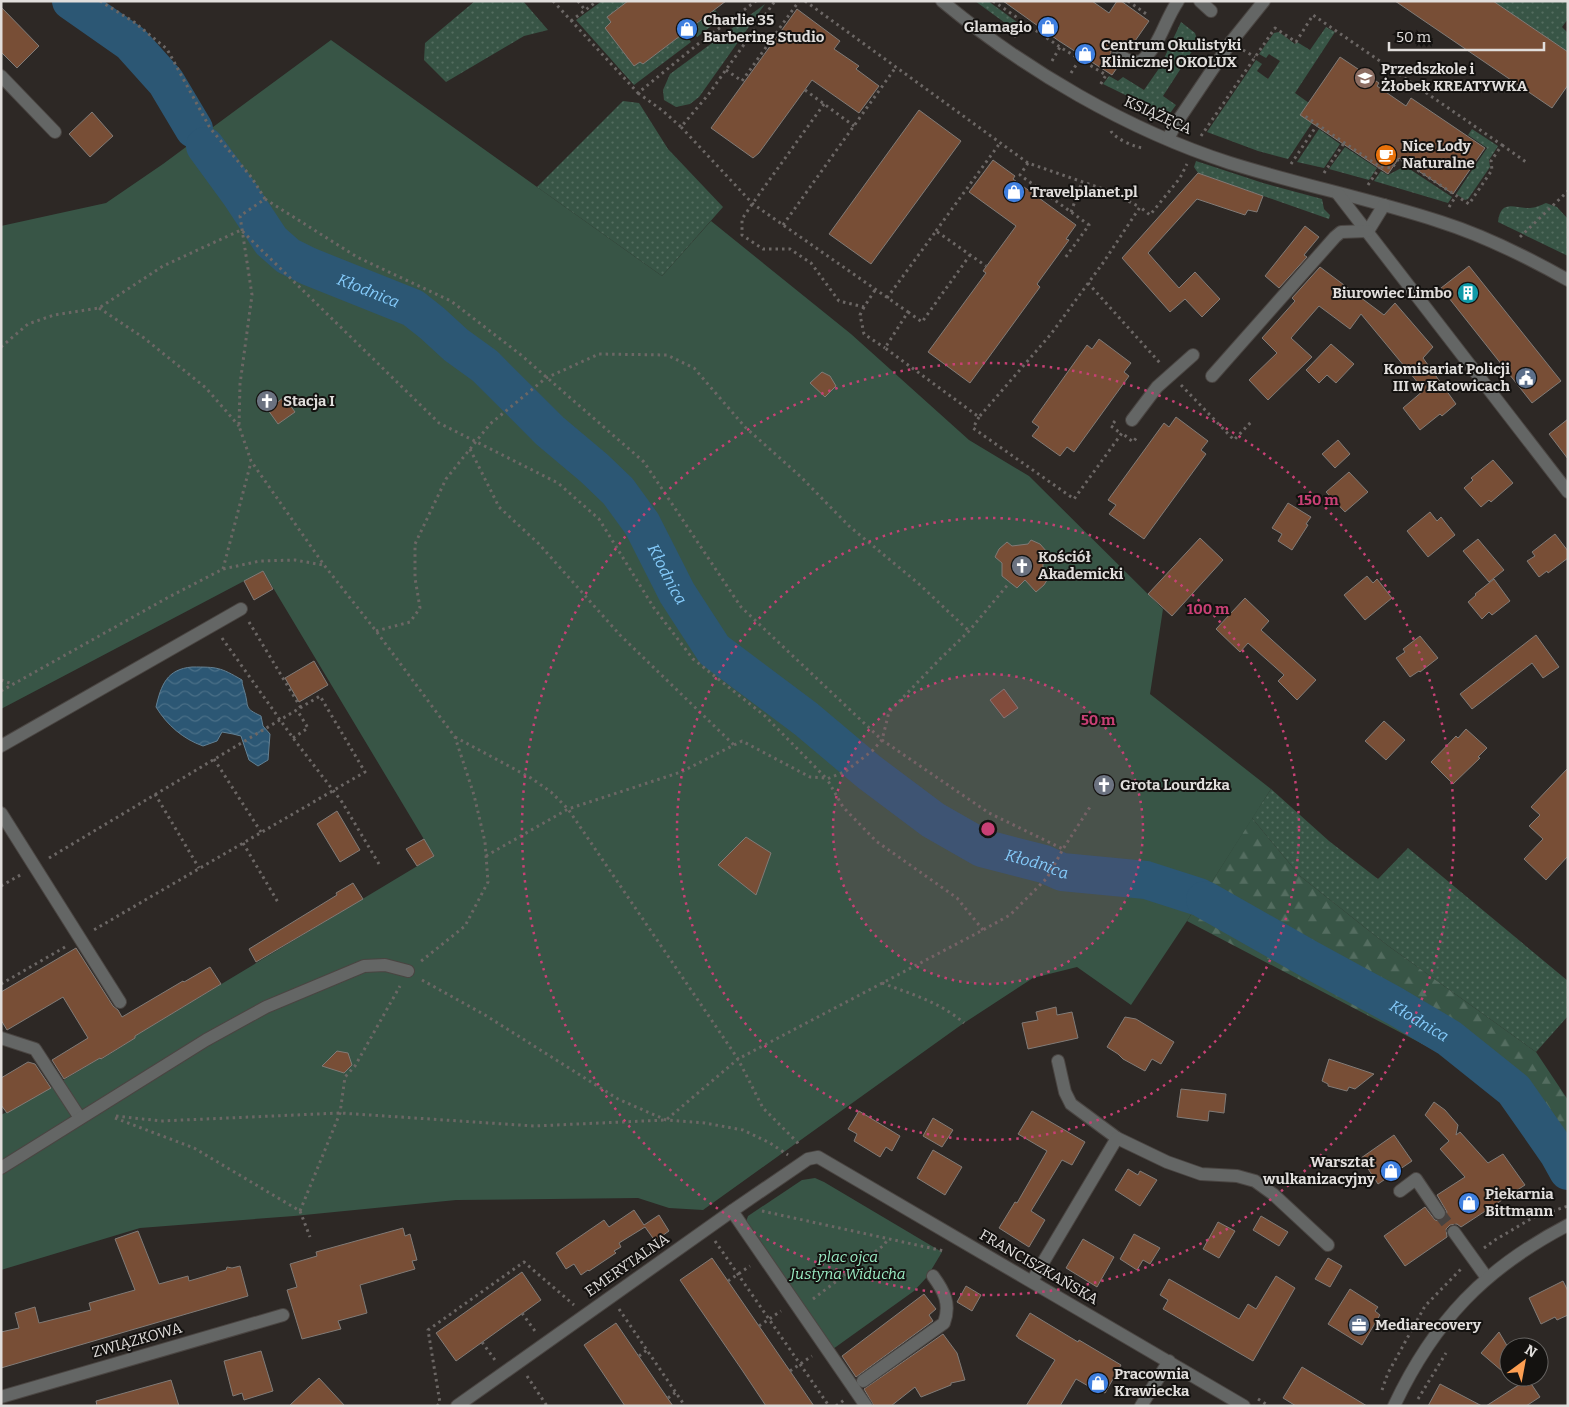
<svg xmlns="http://www.w3.org/2000/svg" width="1569" height="1407" font-family="Bitter,serif">
  <style>
    .grass { fill: url(#grass-dots) }
    .forest { fill: url(#forest-firs) }
    .park { fill: #385546 }
    .water { fill: url(#water-waves); stroke: #628093 }
    .lines { fill: none; stroke-linecap: round; stroke-linejoin: round }
    .river { stroke: #2c5774; stroke-width: 38 }
    .building { fill: #784e36; stroke: #817b77 }
    .minor-tunnel { stroke: #484340; stroke-width: 12; stroke-dasharray: 12 6; stroke-linecap: butt }
    .minor-casing { stroke: #4a4542; stroke-width: 14 }
    .path { stroke: #6c6765; stroke-width: 3; stroke-dasharray: 2.5 4; stroke-linecap: butt }
    .minor { stroke: #646665; stroke-width: 12 }
    .ring { fill: none; stroke: #c84075; stroke-width: 2.5; stroke-dasharray: 2.5 5 }
    .labels { text-anchor: middle; stroke-width: 4; stroke-linejoin: round; paint-order: stroke }
    .poi-label { font-size: 15px; font-weight: bold; fill: #e1dedc; stroke: #141210; text-anchor: start }
    .street-label { font-size: 15px; fill: #e1dedc; stroke: #141210 }
    .park-label { font-size: 15px; font-style: italic; fill: #9aebc3; stroke: #141210 }
    .water-label { font-size: 16px; font-style: italic; fill: #85cbfb; stroke: #141210 }
    .centre { fill: #c84075; stroke: #141210; stroke-width: 2.5 }
    .ring-label { font-size: 15px; text-anchor: middle; font-weight: bold; fill: #c84075; stroke: #141210; stroke-width: 4; stroke-linejoin: round; paint-order: stroke }
  </style>
  <defs>
    <pattern id="grass-dots" width="8" height="8" patternUnits="userSpaceOnUse" patternTransform="scale(1.25)"><rect width="8" height="8" fill="#385546"/><path d="M2 2h.1M6 6h.1" fill="none" stroke="#546d60" stroke-width="1.8" stroke-linecap="round"/></pattern>
    <pattern id="forest-firs" width="22" height="20" patternUnits="userSpaceOnUse" patternTransform="scale(1.25)"><rect width="22" height="20" fill="#385546"/><path d="M5 1l3.5 6h-7zM16 11l3.5 6h-7z" fill="#546d60"/></pattern>
    <pattern id="water-waves" width="16" height="10" patternUnits="userSpaceOnUse" patternTransform="scale(1.25)"><rect width="16" height="10" fill="#2c5774"/><path d="M0 5q4-4 8 0t8 0" fill="none" stroke="#4a6f87"/></pattern>
  </defs>
  <rect width="100%" height="100%" fill="#2d2825"/>
  <g class="grass">
    <polygon points="475,1 523,1 548,30 524,36 446,82 424,60 425,43"/>
    <polygon points="602,1 628,1 607,17 611,22 605,28 634,66 640,62 643,64 684,33 691,42 634,85 576,20"/>
    <polygon points="975,1 988,1 1017,22 1012,28"/>
    <polygon points="1493,1 1568,1 1568,19 1562,27 1568,33 1568,52"/>
    <polygon points="765,4 699,97 690,104 676,107 664,100 663,90 670,74"/>
    <polygon points="715,10 722,18 697,37 691,28"/>
    <polygon points="1181,22 1195,33 1198,42 1163,96 1176,105 1168,116 1103,84 1109,76 1118,81 1123,77 1144,90 1160,67"/>
    <polygon points="1326,27 1335,32 1295,93 1309,103 1312,123 1288,159 1258,151 1207,132 1256,60 1262,64 1257,71 1268,79 1280,61 1269,54 1266,58 1259,54 1274,33 1279,32 1295,44 1297,42 1310,50"/>
    <polygon points="623,101 639,103 668,149 723,207 662,276 537,187"/>
    <polygon points="1319,129 1340,144 1324,168 1297,162"/>
    <polygon points="1472,129 1498,146 1489,160 1490,167 1468,199 1465,200 1456,194 1487,148 1468,135"/>
    <polygon points="1345,147 1377,168 1369,180 1329,169"/>
    <polygon points="1196,161 1263,183 1322,199 1324,209 1330,215 1329,219 1198,173 1194,167"/>
    <polygon points="1405,166 1452,197 1448,203 1374,181 1381,171 1388,175"/>
    <path d="M1546 203 1557 207 1568 219V256L1498 222C1501 198 1515 209 1530 208 1535 208 1541 205 1546 203Z"/>
    <polygon points="1271,789 1329,841 1378,879 1408,848 1568,981 1568,1016 1536,1052 1387,945 1300,876 1252,818"/>
  </g>
  <polygon class="forest" points="1252,818 1300,876 1387,945 1536,1052 1568,1100 1568,1171 1561,1159 1514,1090 1466,1045 1434,1050 1187,921"/>
  <g class="park">
    <polygon points="331,40 662,276 711,221 851,334 969,440 1029,476 1163,609 1150,694 1271,789 1187,921 1131,1005 1077,967 1033,978 961,1025 703,1210 669,1208 638,1198 456,1200 294,1216 140,1228 1,1270 1,1115 52,1087 100,1058 102,1059 135,1038 135,1036 434,856 263,571 1,709 1,226 106,203 163,164"/>
    <polygon points="815,1178 824,1182 942,1252 927,1277 914,1291 833,1349 746,1222 748,1216 802,1180"/>
  </g>
  <path class="water" d="M192 667C217 667 220 667 242 680 242 685 244 689 245 693 249 708 244 708 261 716L263 726 270 734 268 760 258 766 249 760 241 736 233 734 222 732 217 741 203 746C183 739 167 725 156 707 161 685 167 669 192 667Z"/>
  <g class="lines">
    <g class="river">
      <polyline points="71,1 131,43 166,82 194,129"/>
      <path id="s1" d="M205 146 240 194 271 241 288 256 308 266 413 308 432 323 456 345 485 366 550 431 594 468 618 491 642 524 677 593 714 650 806 719 869 772 933 820 982 848 1044 864 1062 872 1146 880 1199 897"/>
      <path id="s2" d="M1205 900 1309 959 1395 1006 1449 1038 1514 1090 1558 1153 1568 1171"/>
    </g>
  </g>
  <g class="building">
    <polygon points="628,1 726,1 643,64 640,62 634,66 605,28 611,22 607,17"/>
    <polygon points="1003,1 1092,1 1109,13 1117,1 1121,1 1149,21 1128,51 1118,47 1111,51 1111,59 1119,65 1112,75 1059,41"/>
    <polygon points="1395,1 1493,1 1568,52 1568,85 1552,108"/>
    <polygon points="1,7 39,46 17,68 1,52"/>
    <polygon points="797,9 840,41 834,49 859,66 856,69 879,86 859,113 812,80 759,153 753,158 711,128"/>
    <polygon points="1340,57 1379,83 1377,86 1406,106 1411,98 1485,148 1453,194 1399,158 1388,174 1300,115"/>
    <polygon points="919,110 961,141 871,264 829,234"/>
    <polygon points="92,112 113,136 90,157 69,134"/>
    <polygon points="993,160 1015,176 1013,179 1076,225 1066,239 1069,240 1037,284 1040,287 970,383 928,352 986,273 983,271 1016,226 969,192"/>
    <polygon points="1198,173 1263,196 1257,212 1248,210 1245,215 1197,199 1148,253 1179,288 1195,272 1220,299 1202,317 1185,299 1170,312 1122,258"/>
    <polygon points="1305,226 1319,237 1304,255 1307,257 1279,288 1265,276"/>
    <polygon points="1469,266 1561,381 1532,403 1441,288"/>
    <polygon points="1320,267 1384,315 1395,303 1433,347 1423,358 1456,404 1442,416 1440,414 1420,430 1403,408 1424,390 1361,314 1350,329 1319,306 1291,338 1312,357 1268,400 1249,380 1277,353 1262,338 1295,301 1292,298"/>
    <polygon points="1099,339 1131,363 1124,372 1129,376 1074,452 1067,447 1060,456 1032,436 1039,427 1032,422 1087,345 1092,349"/>
    <polygon points="1331,344 1354,364 1336,383 1327,375 1319,383 1306,370"/>
    <polygon points="822,372 830,376 836,386 825,397 810,383"/>
    <polygon points="284,397 295,412 278,424 268,410"/>
    <polygon points="1176,417 1208,441 1201,450 1206,454 1144,539 1109,514 1116,505 1108,500 1164,423 1169,427"/>
    <polygon points="1568,419 1568,459 1549,434"/>
    <polygon points="1338,440 1350,454 1335,468 1322,454"/>
    <polygon points="1493,460 1513,483 1491,502 1489,500 1481,507 1464,488 1473,480 1471,478"/>
    <polygon points="1349,472 1368,492 1345,512 1326,492"/>
    <polygon points="1288,503 1311,517 1306,524 1308,525 1292,550 1278,541 1282,534 1272,528"/>
    <polygon points="1430,512 1437,521 1441,517 1455,535 1428,557 1407,531"/>
    <polygon points="1555,534 1568,551 1568,558 1548,573 1547,571 1539,577 1527,561 1535,556 1532,552"/>
    <polygon points="1200,538 1223,560 1172,616 1148,594"/>
    <polygon points="1478,539 1504,570 1489,582 1463,551"/>
    <polygon points="1031,540 1040,544 1047,552 1043,557 1043,571 1049,577 1044,585 1036,592 1025,580 1017,588 1002,576 1002,563 995,557 999,549 1007,542 1012,546 1028,544"/>
    <polygon points="263,571 273,589 254,600 244,581"/>
    <polygon points="1367,576 1373,583 1377,579 1392,598 1365,620 1344,595"/>
    <polygon points="1494,579 1510,601 1492,615 1489,612 1482,619 1468,602 1476,595 1475,594"/>
    <polygon points="1245,598 1269,621 1261,630 1316,680 1297,700 1278,681 1284,675 1248,643 1240,652 1216,629"/>
    <polygon points="1536,635 1559,667 1543,678 1532,663 1472,709 1460,694"/>
    <polygon points="1420,636 1438,658 1420,672 1419,671 1410,677 1396,658 1405,652 1403,649"/>
    <polygon points="314,661 328,685 299,702 285,678"/>
    <polygon points="1004,689 1018,708 1004,718 990,700"/>
    <polygon points="1384,721 1405,740 1386,760 1365,741"/>
    <polygon points="1466,729 1487,748 1478,757 1480,758 1453,784 1431,762 1456,736 1458,738"/>
    <polygon points="1568,768 1568,856 1546,880 1524,859 1543,839 1529,826 1540,815 1531,807"/>
    <polygon points="337,811 360,850 340,862 317,824"/>
    <polygon points="746,837 771,853 756,895 718,865"/>
    <polygon points="424,839 434,856 417,866 406,849"/>
    <polygon points="353,883 363,899 256,962 249,949 337,895 336,893"/>
    <polygon points="76,948 113,1006 118,1010 122,1017 183,981 184,982 210,967 221,984 135,1036 135,1038 101,1059 100,1058 64,1079 52,1060 88,1038 63,997 7,1030 1,1020 1,992"/>
    <polygon points="1056,1007 1057,1015 1072,1012 1078,1038 1028,1049 1022,1023 1038,1020 1036,1012"/>
    <polygon points="1125,1017 1136,1019 1174,1042 1161,1064 1152,1059 1145,1071 1123,1059 1118,1054 1107,1047"/>
    <polygon points="337,1051 348,1053 352,1065 344,1073 322,1066"/>
    <polygon points="1329,1059 1374,1074 1355,1089 1349,1087 1347,1091 1328,1086 1328,1084 1322,1081"/>
    <polygon points="28,1062 35,1064 51,1088 7,1113 1,1105 1,1078"/>
    <polygon points="1181,1089 1226,1094 1224,1113 1209,1111 1208,1121 1177,1117"/>
    <polygon points="1434,1102 1445,1110 1458,1125 1456,1135 1460,1132 1488,1163 1503,1154 1525,1185 1461,1227 1457,1224 1450,1225 1446,1229 1447,1237 1405,1266 1384,1236 1425,1207 1435,1220 1439,1221 1444,1219 1447,1212 1437,1195 1465,1177 1440,1149 1449,1141 1425,1115"/>
    <polygon points="859,1111 900,1136 892,1151 886,1147 880,1157 854,1141 857,1134 848,1129"/>
    <polygon points="1032,1111 1085,1142 1072,1165 1062,1160 1031,1211 1045,1220 1029,1247 999,1228 1015,1202 1017,1203 1047,1151 1018,1134"/>
    <polygon points="933,1118 953,1130 942,1147 923,1136"/>
    <polygon points="1394,1135 1412,1161 1378,1184 1361,1158"/>
    <polygon points="933,1150 962,1167 945,1195 917,1178"/>
    <polygon points="1128,1169 1138,1175 1140,1171 1157,1180 1140,1206 1115,1190"/>
    <polygon points="634,1210 644,1225 659,1215 669,1231 655,1241 645,1227 619,1243 621,1247 614,1251 616,1253 589,1271 588,1270 581,1275 574,1264 566,1269 556,1253 604,1220 609,1227"/>
    <polygon points="1261,1216 1288,1232 1279,1246 1253,1230"/>
    <polygon points="1218,1222 1235,1231 1219,1258 1203,1249"/>
    <polygon points="403,1228 405,1236 410,1234 417,1260 412,1261 415,1269 360,1285 367,1313 338,1321 341,1329 302,1339 287,1290 297,1287 290,1264 317,1256 316,1252"/>
    <polygon points="138,1231 159,1284 188,1276 189,1281 226,1270 227,1267 232,1268 240,1266 248,1296 1,1368 1,1332 19,1328 15,1313 35,1307 39,1323 91,1310 89,1303 135,1290 115,1239"/>
    <polygon points="1134,1234 1160,1248 1150,1264 1143,1260 1137,1270 1120,1259"/>
    <polygon points="1083,1239 1114,1257 1097,1287 1066,1268"/>
    <polygon points="712,1258 790,1371 814,1406 766,1406 742,1370 680,1280"/>
    <polygon points="1328,1258 1342,1266 1330,1287 1315,1279"/>
    <polygon points="522,1272 541,1300 456,1361 436,1333"/>
    <polygon points="1276,1276 1295,1288 1253,1361 1163,1309 1168,1300 1160,1295 1169,1279 1239,1319 1248,1304 1256,1309"/>
    <polygon points="1563,1281 1568,1291 1568,1315 1557,1320 1555,1317 1541,1324 1529,1298"/>
    <polygon points="966,1286 981,1295 972,1311 957,1302"/>
    <polygon points="1350,1289 1378,1307 1375,1311 1380,1315 1362,1345 1328,1324"/>
    <polygon points="924,1294 936,1309 929,1315 933,1321 856,1377 842,1356"/>
    <polygon points="1030,1313 1078,1342 1079,1340 1121,1365 1105,1393 1090,1385 1090,1387 1076,1379 1060,1406 1026,1406 1055,1360 1018,1338 1018,1337 1016,1336"/>
    <polygon points="616,1323 644,1364 673,1406 625,1406 584,1345"/>
    <polygon points="1499,1332 1509,1349 1509,1377 1481,1353"/>
    <polygon points="943,1334 957,1353 965,1380 951,1383 951,1385 921,1397 915,1387 891,1406 874,1406 864,1389"/>
    <polygon points="261,1351 273,1391 244,1400 242,1393 233,1396 224,1361"/>
    <polygon points="1302,1367 1367,1406 1296,1406 1283,1398"/>
    <polygon points="319,1378 345,1406 289,1406 309,1387"/>
    <polygon points="1528,1379 1540,1397 1526,1406 1486,1406"/>
    <polygon points="171,1380 179,1406 97,1406 96,1401"/>
    <polygon points="1440,1384 1482,1406 1428,1406"/>
  </g>
  <g class="lines">
    <polyline class="minor-tunnel" points="1439,1213 1454,1232"/>
    <g class="minor-casing">
      <g id="minor">
        <path d="M942 1C1025 70 1128 130 1230 163 1300 185 1371 199 1441 222 1485 236 1527 257 1568 280"/>
        <polyline points="1200,1 1211,11"/>
        <path d="M1118 55 1130 61 1140 62C1161 45 1163 23 1178 1"/>
        <polyline points="1,76 55,132"/>
        <polyline points="1168,139 1175,125 1231,42 1264,1"/>
        <polyline points="1338,194 1568,492"/>
        <polyline points="1368,231 1384,205"/>
        <polyline points="1212,376 1335,237 1341,232 1368,231"/>
        <polyline points="1132,420 1157,387 1193,355"/>
        <polyline points="1,746 241,609"/>
        <polyline points="1,813 120,1002"/>
        <polyline points="1,1038 35,1049 80,1118"/>
        <polyline points="1058,1061 1065,1092 1071,1104 1117,1138 1167,1162 1201,1174 1237,1176 1255,1181 1273,1194 1328,1245"/>
        <polyline points="1,1168 206,1040 266,1007 364,966 385,965 408,971"/>
        <polyline points="1400,1191 1416,1179 1439,1213"/>
        <polyline points="732,1211 866,1406"/>
        <polyline points="1454,1232 1487,1278"/>
        <polyline points="1032,1281 1117,1138"/>
        <path d="M863 1381 944 1323C951 1304 944 1291 933 1276"/>
        <polyline points="1,1397 283,1315"/>
        <polyline points="457,1406 732,1211 808,1159 818,1157 1244,1406"/>
        <polyline points="1141,1406 1169,1361"/>
        <path d="M1394 1406C1434 1321 1485 1268 1568 1225"/>
      </g>
    </g>
    <g class="path">
      <polyline points="100,1 134,22 167,49 210,128 252,178 265,199 240,216 252,295 240,384 239,426 251,461 324,565 376,631 455,737 474,795 485,842 488,882 465,926 420,962"/>
      <polyline points="553,1 638,93 698,44 756,1"/>
      <polyline points="578,1 585,10"/>
      <polyline points="805,1 1028,163 1106,190 1140,207"/>
      <polyline points="993,1 1060,47 1106,75 1099,87"/>
      <polyline points="1128,1 1149,16"/>
      <polyline points="571,21 597,1"/>
      <polyline points="1014,37 1023,23"/>
      <polyline points="1243,50 1255,57"/>
      <polyline points="1052,61 1060,47"/>
      <polyline points="726,70 742,81 799,1"/>
      <polyline points="1071,73 1080,59"/>
      <polyline points="805,90 854,126"/>
      <polyline points="638,93 663,111 681,127 708,95 775,1"/>
      <polyline points="824,104 755,200 742,219 742,235 763,249 790,249 811,263 839,301 864,307 875,290"/>
      <polyline points="681,127 753,204 908,312 885,348 979,417 1051,334 1103,263 1140,207 1150,215 1180,178 1187,164"/>
      <path d="M1111 131C1114 138 1136 148 1144 148"/>
      <polyline points="1201,136 1275,28 1296,42 1313,15 1502,145 1491,161 1492,170 1469,204 1399,158 1392,168 1380,167 1302,114"/>
      <polyline points="1502,145 1526,162"/>
      <polyline points="1028,163 1020,175 1089,225 1065,258"/>
      <polyline points="1291,164 1317,125"/>
      <polyline points="1324,173 1344,143"/>
      <polyline points="1368,185 1380,167"/>
      <polyline points="265,199 357,257 451,301 521,355 644,462 741,607 882,740 989,813 1063,849"/>
      <polyline points="1449,207 1456,196"/>
      <polyline points="1071,212 1082,182"/>
      <polyline points="783,225 896,67"/>
      <polyline points="936,231 1000,143"/>
      <polyline points="1520,237 1568,191"/>
      <polyline points="1088,283 1160,363"/>
      <polyline points="887,298 936,231 986,266"/>
      <polyline points="864,307 860,315 864,334 885,348"/>
      <polyline points="99,308 144,338 206,388 239,426"/>
      <polyline points="908,312 922,322 970,255"/>
      <polyline points="1,347 28,324 54,315 99,308 163,266 241,230 439,423 558,483 599,519 654,608 693,659 765,716 827,779"/>
      <polyline points="1181,385 1234,440 1252,421"/>
      <polyline points="979,417 973,428 1074,499 1122,433 1133,442 1138,436"/>
      <polyline points="1115,421 1111,426 1119,432"/>
      <polyline points="470,449 499,507 539,544 620,635 734,745"/>
      <polyline points="223,569 251,462"/>
      <polyline points="249,622 301,708"/>
      <polyline points="376,631 410,622 420,608 415,578 415,544 446,479 490,424 546,378 599,354 667,355 694,368 745,427 801,477 849,526 919,584 969,631"/>
      <polyline points="222,638 293,738 342,802 379,864"/>
      <polyline points="1,680 13,684"/>
      <polyline points="1,691 167,598 223,569 260,561 295,560 323,565"/>
      <polyline points="455,737 531,778 551,792 568,809 738,1059 763,1108 797,1142 800,1147"/>
      <polyline points="293,738 308,728 297,710"/>
      <polyline points="214,759 261,832"/>
      <polyline points="155,794 199,868"/>
      <polyline points="243,843 279,904"/>
      <polyline points="486,856 568,809 681,772 742,741 810,777 826,778"/>
      <polyline points="49,858 320,696 365,772 92,931"/>
      <polyline points="1,886 22,874"/>
      <polyline points="983,930 957,898 876,841 843,807 827,779 846,771 872,751 882,740 889,712 939,660 969,631 1010,582"/>
      <polyline points="422,980 485,1015 618,1099 666,1120 705,1123 743,1130 770,1143 788,1155"/>
      <path d="M882 983C911 994 940 1002 964 1023"/>
      <polyline points="1,984 65,947"/>
      <polyline points="116,1116 161,1121 340,1113 534,1126 666,1120 738,1059 983,930 1010,915 1047,878 1063,849 1090,807"/>
      <polyline points="115,1118 194,1148 300,1211 310,1237"/>
      <polyline points="300,1211 340,1113 345,1077 355,1066 400,986"/>
      <polyline points="762,1211 944,1251"/>
      <polyline points="715,1241 829,1406"/>
      <polyline points="1484,1248 1495,1240 1534,1217 1568,1206"/>
      <polyline points="728,1281 750,1266"/>
      <polyline points="813,1299 884,1245 888,1239"/>
      <polyline points="619,1309 685,1406"/>
      <polyline points="522,1313 535,1331"/>
      <polyline points="759,1326 781,1311"/>
      <polyline points="482,1342 495,1360"/>
      <polyline points="639,1356 647,1350"/>
      <polyline points="790,1371 812,1356"/>
      <polyline points="527,1376 547,1406"/>
      <polyline points="1382,1390 1388,1373 1425,1306 1461,1269"/>
      <polyline points="668,1398 676,1392"/>
      <polyline points="1258,1399 1269,1406"/>
      <polyline points="1418,1399 1446,1353"/>
      <polyline points="437,1406 440,1403 428,1330 524,1262 574,1305"/>
      <polyline points="836,1406 844,1400"/>
    </g>
    <use href="#minor" class="minor"/>
  </g>
  <circle cx="988" cy="829" r="155" fill="#c84075" fill-opacity=".12"/>
  <g class="ring">
    <circle cx="988" cy="829" r="155"/>
    <circle cx="988" cy="829" r="311"/>
    <circle cx="988" cy="829" r="466"/>
  </g>
  <defs>
    <g id="shop-disc" transform="scale(1.125)"><circle r="9.5" fill="#3f7fe0" stroke="#141210"/><path d="M-5-2.5h2.3a2.7 3.5 0 0 1 5.4 0H5L5.5 6h-11ZM-1.5-2.5h3a1.5 2.3 0 0 0-3 0Z" fill="#fff"/></g>
    <g id="school-disc" transform="scale(1.125)"><circle r="9.5" fill="#8d6e63" stroke="#141210"/><path d="M0-5L7-2L0 1L-7-2ZM-4 1L0 2.5L4 1V4Q0 6-4 4Z" fill="#fff"/></g>
    <g id="cafe-disc" transform="scale(1.125)"><circle r="9.5" fill="#e8710a" stroke="#141210"/><path d="M-5.5-4.5H6V0H3Q3 3.5 0 3.5H-2.5Q-5.5 3.5-5.5 0ZM3-3.2v2h1.7v-2ZM-6 4.5H4V6H-6Z" fill="#fff"/></g>
    <g id="building-disc" transform="scale(1.125)"><circle r="9.5" fill="#0f9aa8" stroke="#141210"/><path d="M-4-6H4V6H1V3H-1V6H-4ZM-2.5-4.3h1.7v1.8h-1.7ZM.8-4.3h1.7v1.8H.8ZM-2.5-1h1.7V.8h-1.7ZM.8-1h1.7V.8H.8Z" fill="#fff"/></g>
    <g id="civic-disc" transform="scale(1.125)"><circle r="9.5" fill="#5c6f8a" stroke="#141210"/><path d="M-.6-6.5H3V-4.5H.6V-3L4-1V1h2V6H-6V1h2V-1L-.6-3ZM-1.2 2.5V6h2.4V2.5Z" fill="#fff"/></g>
    <g id="church-disc" transform="scale(1.125)"><circle r="9.5" fill="#6b7280" stroke="#141210"/><path d="M-1.2-6h2.4v3.5h3.3v2.4h-3.3V6h-2.4V-.1h-3.3v-2.4h3.3Z" fill="#fff"/></g>
    <g id="office-disc" transform="scale(1.125)"><circle r="9.5" fill="#5c6f8a" stroke="#141210"/><path d="M-6-3h4V-5.5h4V-3h4V5H-6ZM-1-4.5V-3h2v-1.5ZM-6 0V1H6V0Z" fill="#fff"/></g>
  </defs>
  <g fill-rule="evenodd">
    <use href="#shop-disc" x="1048" y="27"/>
    <use href="#shop-disc" x="687" y="29"/>
    <use href="#shop-disc" x="1085" y="54"/>
    <use href="#school-disc" x="1365" y="78"/>
    <use href="#cafe-disc" x="1386" y="155"/>
    <use href="#shop-disc" x="1014" y="192"/>
    <use href="#building-disc" x="1468" y="293"/>
    <use href="#civic-disc" x="1526" y="378"/>
    <use href="#church-disc" x="267" y="401"/>
    <use href="#church-disc" x="1022" y="566"/>
    <use href="#church-disc" x="1104" y="785"/>
    <use href="#shop-disc" x="1391" y="1171"/>
    <use href="#shop-disc" x="1469" y="1203"/>
    <use href="#office-disc" x="1359" y="1325"/>
    <use href="#shop-disc" x="1098" y="1383"/>
  </g>
  <g class="labels">
    <g class="poi-label">
      <text x="703" y="25">Charlie 35<tspan x="703" dy="17">Barbering Studio</tspan></text>
      <text x="1032" y="32" text-anchor="end">Glamagio</text>
      <text x="1101" y="50">Centrum Okulistyki<tspan x="1101" dy="17">Klinicznej OKOLUX</tspan></text>
      <text x="1381" y="74">Przedszkole i<tspan x="1381" dy="17">Żłobek KREATYWKA</tspan></text>
      <text x="1402" y="151">Nice Lody<tspan x="1402" dy="17">Naturalne</tspan></text>
      <text x="1030" y="197">Travelplanet.pl</text>
      <text x="1452" y="298" text-anchor="end">Biurowiec Limbo</text>
      <text x="1510" y="374" text-anchor="end">Komisariat Policji<tspan x="1510" dy="17">III w Katowicach</tspan></text>
      <text x="283" y="406">Stacja I</text>
      <text x="1038" y="562">Kościół<tspan x="1038" dy="17">Akademicki</tspan></text>
      <text x="1120" y="790">Grota Lourdzka</text>
      <text x="1375" y="1167" text-anchor="end">Warsztat<tspan x="1375" dy="17">wulkanizacyjny</tspan></text>
      <text x="1485" y="1199">Piekarnia<tspan x="1485" dy="17">Bittmann</tspan></text>
      <text x="1375" y="1330">Mediarecovery</text>
      <text x="1114" y="1379">Pracownia<tspan x="1114" dy="17">Krawiecka</tspan></text>
    </g>
    <g class="street-label">
      <text transform="translate(1158 115) rotate(24)" y="5">KSIĄŻĘCA</text>
      <text transform="translate(627 1265) rotate(-35)" y="5">EMERYTALNA</text>
      <text transform="translate(1039 1267) rotate(30)" y="5">FRANCISZKAŃSKA</text>
      <text transform="translate(137 1340) rotate(-16)" y="5">ZWIĄZKOWA</text>
    </g>
    <g class="park-label">
      <text x="848" y="1262">plac ojca<tspan x="848" dy="17">Justyna Widucha</tspan></text>
    </g>
    <g class="water-label">
      <text dy="6" stroke="none"><textPath href="#s1" startOffset="226">Kłodnica</textPath></text>
      <text dy="6" stroke="none"><textPath href="#s1" startOffset="646">Kłodnica</textPath></text>
      <text dy="6" stroke="none"><textPath href="#s1" startOffset="1126">Kłodnica</textPath></text>
      <text dy="6" stroke="none"><textPath href="#s2" startOffset="246">Kłodnica</textPath></text>
    </g>
  </g>
  <circle cx="988" cy="829" r="8" class="centre"/>
  <g class="ring-label">
    <text x="1318" y="505">150 m</text>
    <text x="1208" y="614">100 m</text>
    <text x="1098" y="725">50 m</text>
  </g>
  <rect width="1569" height="1407" fill="none" stroke="#e1dedc" stroke-width="5"/>
  <g transform="translate(1524 1362) rotate(32)"><circle r="24" fill="#141210" stroke="#666462"/>
  <path d="M0-4L9 19L0 12L-9 19Z" fill="#fc9e52"/>
  <text y="-8" font-size="14" font-weight="bold" text-anchor="middle" fill="#e1dedc">N</text>
  </g>
  <path d="M1389 42v8h155v-8" fill="none" stroke="#e1dedc" stroke-width="2.5"/>
  <text x="1396" y="42" font-size="15" fill="#e1dedc" stroke="#141210" stroke-width="4" paint-order="stroke">50 m</text>
</svg>
